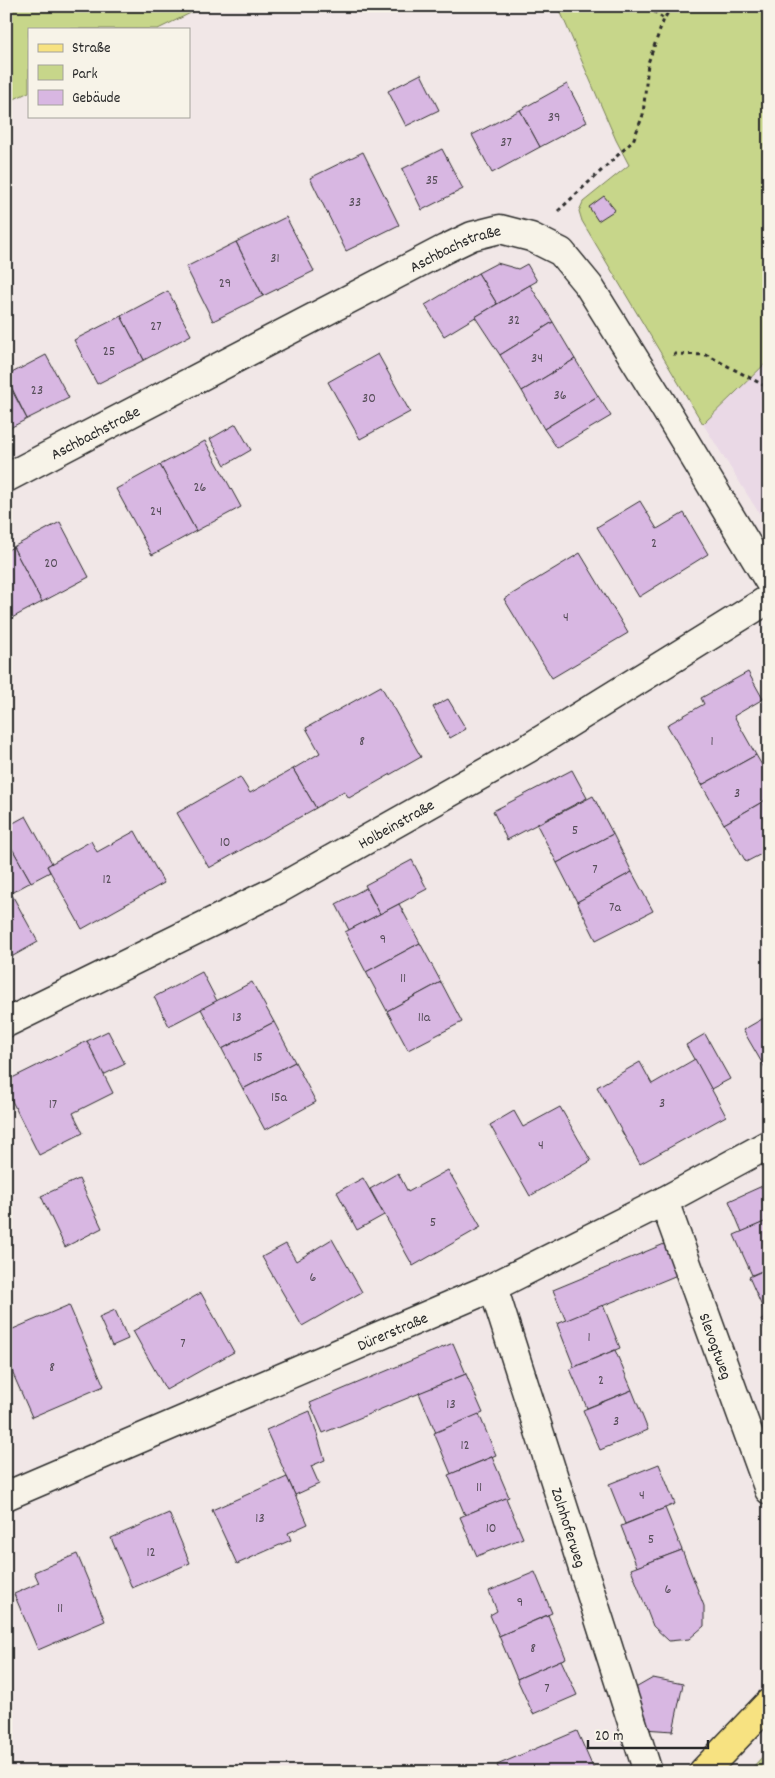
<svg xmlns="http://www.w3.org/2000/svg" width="775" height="1778" font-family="Dekko,sans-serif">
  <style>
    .built { fill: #ead9e6 }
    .green { fill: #c7d68a; stroke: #79805a }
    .building { fill: #d8b7e2; stroke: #2b2b2b }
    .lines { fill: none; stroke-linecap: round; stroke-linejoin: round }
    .minor-casing { stroke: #2b2b2b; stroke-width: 31 }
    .major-casing { stroke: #2b2b2b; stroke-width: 31 }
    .path { stroke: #2b2b2b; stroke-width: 3; stroke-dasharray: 4 4; stroke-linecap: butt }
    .minor { stroke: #f7f3e8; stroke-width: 28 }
    .major { stroke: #f7e281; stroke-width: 28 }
    .labels { text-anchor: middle; stroke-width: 4.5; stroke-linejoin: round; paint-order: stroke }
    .number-label { font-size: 14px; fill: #564e59 }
    .street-label { font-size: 16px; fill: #2b2b2b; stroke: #f7f3e8 }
  </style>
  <rect width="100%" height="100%" fill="#f1e7e7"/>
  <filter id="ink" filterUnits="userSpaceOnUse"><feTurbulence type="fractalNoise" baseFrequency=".02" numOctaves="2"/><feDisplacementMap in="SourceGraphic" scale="10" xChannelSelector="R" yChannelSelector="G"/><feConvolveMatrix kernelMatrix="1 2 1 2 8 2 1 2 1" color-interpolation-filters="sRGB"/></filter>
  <g filter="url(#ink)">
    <polygon class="built" points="769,360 769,529 703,424"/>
    <g class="green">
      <polygon points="6,6 205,6 158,29 29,29 29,92 6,103"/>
      <polygon points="558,6 769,6 769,360 703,424 582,221 579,211 583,202 629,165 616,140"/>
      <polygon points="769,1750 769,1772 748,1772"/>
    </g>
    <g class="building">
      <polygon points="421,74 439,110 406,126 388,91"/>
      <polygon points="567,84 587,122 540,147 520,110"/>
      <polygon points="520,110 540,147 492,173 472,135"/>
      <polygon points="442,149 463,189 422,210 402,169"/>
      <polygon points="363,152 399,225 346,251 310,178"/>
      <polygon points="604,196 615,210 598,221 589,207"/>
      <polygon points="286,217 314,271 263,296 236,242"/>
      <polygon points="236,242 263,296 213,321 186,267"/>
      <polygon points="497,263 518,269 527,264 537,281 497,304 478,273"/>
      <polygon points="478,273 497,304 444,336 425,305"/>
      <polygon points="530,285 553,322 500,355 475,317"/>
      <polygon points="168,291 191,335 144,360 121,316"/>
      <polygon points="121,316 144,360 97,384 74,340"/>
      <polygon points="553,322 575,359 522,391 500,355"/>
      <polygon points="378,354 410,412 360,439 328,382"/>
      <polygon points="46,355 69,398 27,419 6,376"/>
      <polygon points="575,359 598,396 544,429 522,391"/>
      <polygon points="6,379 27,419 6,430"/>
      <polygon points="598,396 611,416 557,448 544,429"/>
      <polygon points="236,424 251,450 225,465 210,439"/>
      <polygon points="205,441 241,507 196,531 160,465"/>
      <polygon points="160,465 196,531 152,555 116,489"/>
      <polygon points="640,501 657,529 684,513 708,554 639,597 597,527"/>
      <polygon points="60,522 89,577 42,602 13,547"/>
      <polygon points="13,547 42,602 6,621 6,551"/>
      <polygon points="580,553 628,633 552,678 504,599"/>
      <polygon points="748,672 763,699 734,716 756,755 702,785 667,725 704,704 701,698"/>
      <polygon points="381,686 421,757 349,798 344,791 316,808 293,769 320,753 306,728"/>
      <polygon points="448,699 466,729 450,738 433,707"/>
      <polygon points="756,755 769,777 769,798 724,824 702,785"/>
      <polygon points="293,769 316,808 209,868 177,813 240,777 250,793"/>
      <polygon points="572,770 587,798 507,840 493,811"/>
      <polygon points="593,796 613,834 557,863 537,825"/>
      <polygon points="769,798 769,850 746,862 724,824"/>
      <polygon points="26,816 52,863 47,866 50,872 31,882 6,838 6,827"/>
      <polygon points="135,831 164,883 82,929 47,866 91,841 97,852"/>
      <polygon points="613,834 632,872 577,902 557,863"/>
      <polygon points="6,838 31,882 11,893 6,884"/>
      <polygon points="412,860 427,889 380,914 365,885"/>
      <polygon points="632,872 653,911 596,940 577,902"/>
      <polygon points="6,884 38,942 6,960"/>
      <polygon points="366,888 380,914 349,930 336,904"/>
      <polygon points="399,904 420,943 366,972 345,932"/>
      <polygon points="420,943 441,982 387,1011 366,972"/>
      <polygon points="202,972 217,1001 169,1026 154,997"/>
      <polygon points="252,982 274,1022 222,1049 201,1009"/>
      <polygon points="441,982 462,1022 408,1050 387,1011"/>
      <polygon points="769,1015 769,1075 743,1030"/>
      <polygon points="274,1022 295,1062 243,1089 222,1049"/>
      <polygon points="108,1031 125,1064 103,1075 87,1041"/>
      <polygon points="705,1034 730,1079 711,1089 686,1045"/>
      <polygon points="87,1041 113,1093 73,1113 83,1133 39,1155 6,1089 6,1081"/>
      <polygon points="695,1059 726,1116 640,1164 597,1087 640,1062 652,1084"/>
      <polygon points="295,1062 316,1102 265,1130 243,1089"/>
      <polygon points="560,1107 591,1161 530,1196 490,1125 514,1111 523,1127"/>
      <polygon points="448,1170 481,1227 413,1266 370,1189 398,1173 408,1192"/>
      <polygon points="363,1178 384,1215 357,1230 337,1192"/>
      <polygon points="79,1179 102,1228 65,1247 41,1196"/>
      <polygon points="769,1183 769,1220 742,1232 729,1201"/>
      <polygon points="769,1220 769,1268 752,1275 734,1235"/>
      <polygon points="332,1239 362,1292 302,1326 262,1257 286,1244 296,1261"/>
      <polygon points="669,1242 682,1273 566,1321 553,1290"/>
      <polygon points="769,1268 769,1317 767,1318 749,1277"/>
      <polygon points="201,1293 234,1352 166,1390 133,1331"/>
      <polygon points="69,1305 104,1386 32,1417 6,1358 6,1332"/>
      <polygon points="603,1305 620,1348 574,1367 557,1324"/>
      <polygon points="115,1310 128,1339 112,1346 99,1317"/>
      <polygon points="769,1317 769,1339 761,1320"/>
      <polygon points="453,1343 466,1374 323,1433 310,1403"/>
      <polygon points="615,1350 632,1390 587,1408 570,1369"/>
      <polygon points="6,1358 13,1373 6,1376"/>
      <polygon points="466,1374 483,1413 436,1433 419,1393"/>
      <polygon points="632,1390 648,1430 600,1450 583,1410"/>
      <polygon points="310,1411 325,1460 311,1466 319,1484 295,1495 266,1430"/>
      <polygon points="479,1414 496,1455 451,1474 434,1433"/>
      <polygon points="492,1457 509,1497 465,1515 448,1475"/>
      <polygon points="659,1464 675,1504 625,1524 609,1484"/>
      <polygon points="287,1477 308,1524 288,1533 291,1540 237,1564 212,1510"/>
      <polygon points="506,1498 523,1538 477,1556 460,1517"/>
      <polygon points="665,1508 682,1550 637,1567 621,1526"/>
      <polygon points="169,1513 190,1563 132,1588 111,1538"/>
      <polygon points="682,1550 704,1606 704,1626 689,1639 669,1641 653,1626 631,1569"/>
      <polygon points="77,1554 105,1621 38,1650 14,1594 39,1583 34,1572"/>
      <polygon points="535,1572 552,1613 499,1636 490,1615 497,1611 489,1591"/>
      <polygon points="548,1615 566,1658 517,1679 499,1636"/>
      <polygon points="561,1660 577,1695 533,1714 517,1679"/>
      <polygon points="653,1678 683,1684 673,1731 643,1729 632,1690"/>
      <polygon points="577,1731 595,1772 500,1772 497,1765"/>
    </g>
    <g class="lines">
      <g class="minor-casing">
        <g id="minor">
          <path id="s1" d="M6 478 445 249 472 236 500 229 531 237 561 252 589 286 663 405 769 581"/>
          <path id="s2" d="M6 1023 277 890 527 749 769 599"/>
          <path id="s3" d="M664 1201 769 1490"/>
          <path id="s4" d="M493 1287 647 1769"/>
          <path id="s5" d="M6 1496 493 1287 664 1201 769 1144"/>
        </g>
      </g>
      <g class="major-casing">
        <polyline id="major" points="703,1772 769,1703"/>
      </g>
      <g class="path">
        <polyline points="647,6 664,19"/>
        <polyline points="558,211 633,141 643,115 648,63 664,19 672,6"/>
        <polyline points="673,354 707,355 769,388"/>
      </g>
      <use href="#minor" class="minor"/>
      <use href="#major" class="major"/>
    </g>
  </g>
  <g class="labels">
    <g class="number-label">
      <text x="554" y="121">39</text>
      <text x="506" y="146">37</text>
      <text x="432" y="184">35</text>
      <text x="355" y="206">33</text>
      <text x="275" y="262">31</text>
      <text x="225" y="287">29</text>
      <text x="514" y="324">32</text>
      <text x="156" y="330">27</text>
      <text x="109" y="355">25</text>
      <text x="537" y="362">34</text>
      <text x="37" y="394">23</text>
      <text x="560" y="399">36</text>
      <text x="369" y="402">30</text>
      <text x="200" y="491">26</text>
      <text x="156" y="515">24</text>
      <text x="654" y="547">2</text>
      <text x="51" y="567">20</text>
      <text x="566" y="621">4</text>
      <text x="362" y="745">8</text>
      <text x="712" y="745">1</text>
      <text x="737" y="797">3</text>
      <text x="575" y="834">5</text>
      <text x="225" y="846">10</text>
      <text x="595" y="873">7</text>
      <text x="107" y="883">12</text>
      <text x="615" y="911">7a</text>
      <text x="383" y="943">9</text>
      <text x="403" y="982">11</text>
      <text x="237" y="1021">13</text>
      <text x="424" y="1021">11a</text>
      <text x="258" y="1061">15</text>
      <text x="279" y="1101">15a</text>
      <text x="662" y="1107">3</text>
      <text x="53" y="1108">17</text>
      <text x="541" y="1149">4</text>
      <text x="433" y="1226">5</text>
      <text x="313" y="1281">6</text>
      <text x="589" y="1341">1</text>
      <text x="183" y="1347">7</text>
      <text x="52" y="1371">8</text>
      <text x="601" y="1384">2</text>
      <text x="451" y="1408">13</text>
      <text x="616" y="1425">3</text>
      <text x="465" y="1449">12</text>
      <text x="479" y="1491">11</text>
      <text x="642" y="1499">4</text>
      <text x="260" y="1522">13</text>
      <text x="491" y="1532">10</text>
      <text x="651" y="1543">5</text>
      <text x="151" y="1556">12</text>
      <text x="668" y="1593">6</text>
      <text x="520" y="1606">9</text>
      <text x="60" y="1612">11</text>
      <text x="533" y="1652">8</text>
      <text x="547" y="1692">7</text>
    </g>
    <g class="street-label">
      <text dy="6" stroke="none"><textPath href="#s1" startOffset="505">Aschbachstraße</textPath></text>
      <text dy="6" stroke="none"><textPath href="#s1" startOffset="100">Aschbachstraße</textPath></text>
      <text dy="6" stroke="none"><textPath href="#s2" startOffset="438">Holbeinstraße</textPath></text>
      <text dy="6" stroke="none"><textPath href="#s5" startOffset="420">Dürerstraße</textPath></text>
      <text dy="6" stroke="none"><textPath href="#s3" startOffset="154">Slevogtweg</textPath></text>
      <text dy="6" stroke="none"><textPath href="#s4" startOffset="252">Zolnhoferweg</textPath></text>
    </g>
  </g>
  <rect width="775" height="1778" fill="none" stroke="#f7f3e8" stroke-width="25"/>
  <rect x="12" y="12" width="750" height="1753" fill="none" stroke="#2b2b2b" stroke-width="2" filter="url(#ink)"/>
  <rect x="28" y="28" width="162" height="90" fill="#f7f3e8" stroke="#a5a39c"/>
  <rect x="38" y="44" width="25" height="8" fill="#f7e281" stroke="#a5a39c"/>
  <text x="72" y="52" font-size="15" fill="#2b2b2b">Straße</text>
  <rect x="38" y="65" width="25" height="15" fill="#c7d68a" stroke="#a5a39c"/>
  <text x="72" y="78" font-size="15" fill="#2b2b2b">Park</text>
  <rect x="38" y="90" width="25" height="15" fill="#d8b7e2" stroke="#a5a39c"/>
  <text x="72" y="102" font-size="15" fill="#2b2b2b">Gebäude</text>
  <path d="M588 1740v8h120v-8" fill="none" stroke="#2b2b2b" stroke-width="2.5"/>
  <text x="595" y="1740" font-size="15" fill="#2b2b2b" stroke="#f7f3e8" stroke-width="4" paint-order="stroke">20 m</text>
</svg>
